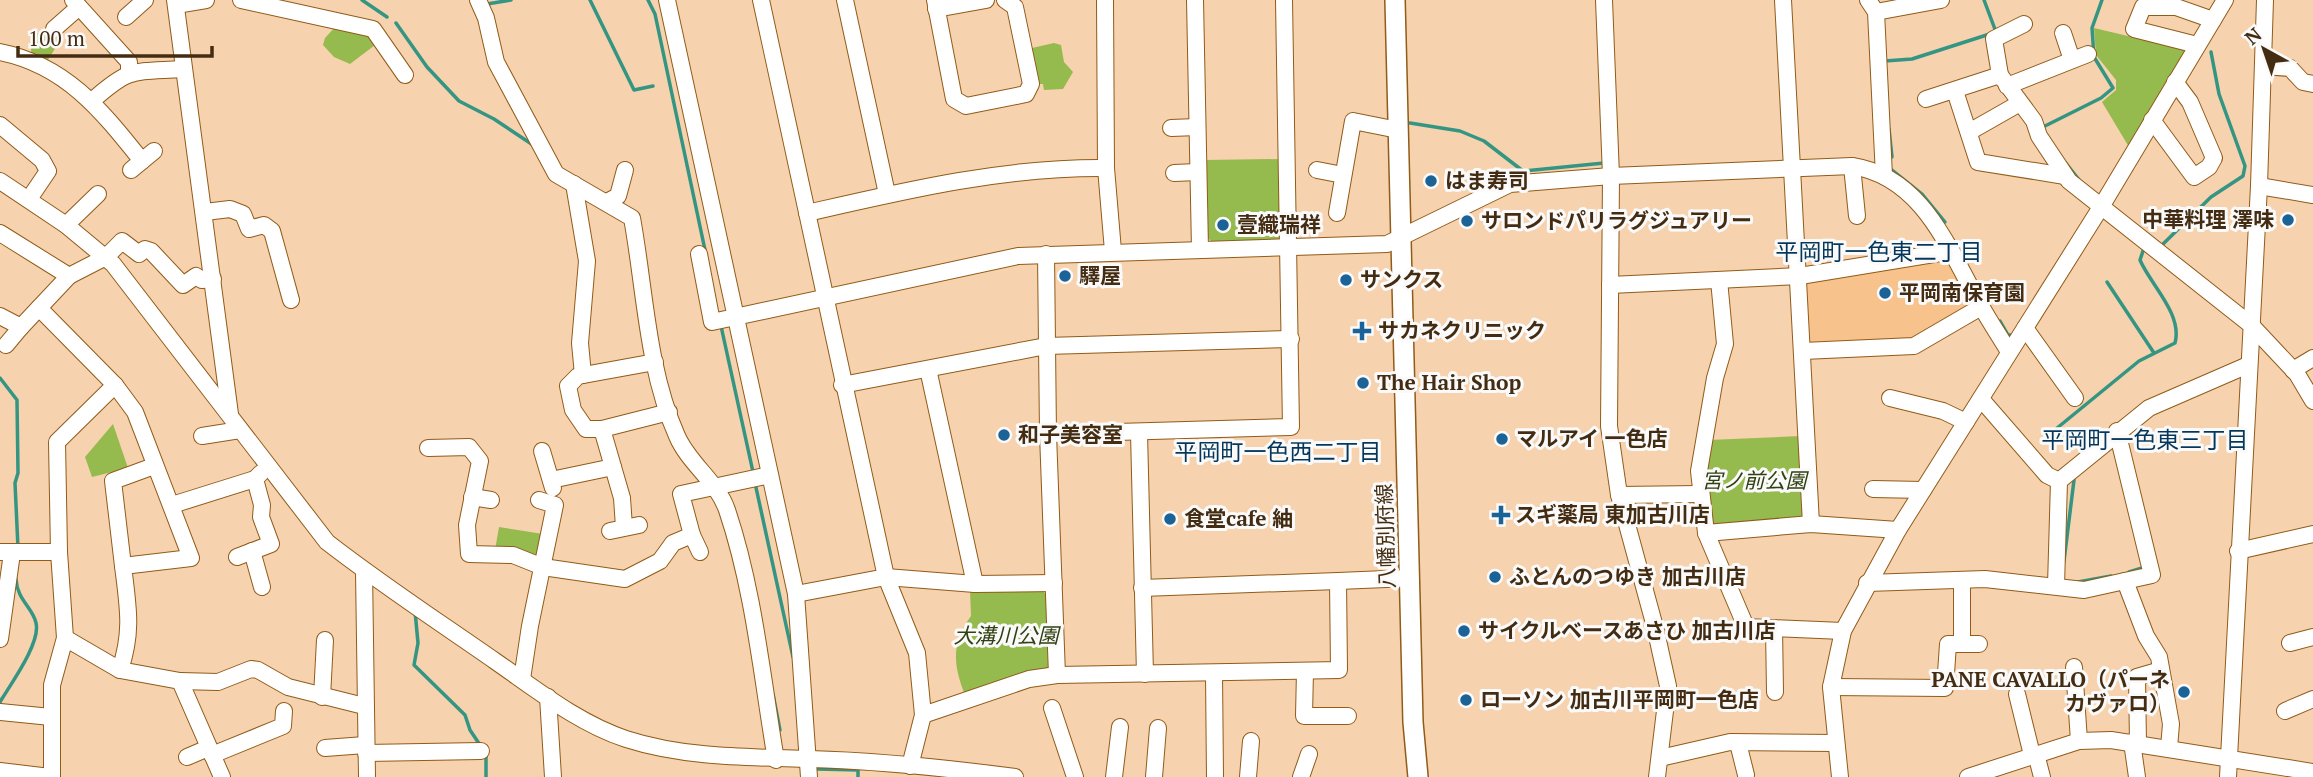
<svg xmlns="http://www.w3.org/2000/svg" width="2313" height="777" font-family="'PT Serif','Noto Sans JP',serif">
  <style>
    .built { fill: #f7c28c }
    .green { fill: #95ba4e }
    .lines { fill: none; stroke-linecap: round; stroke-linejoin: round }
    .stream { stroke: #349583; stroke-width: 3.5 }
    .minor-casing { stroke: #915b18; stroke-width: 18 }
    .major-casing { stroke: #915b18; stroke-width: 22 }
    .minor { stroke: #fff; stroke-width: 16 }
    .major { stroke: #fff; stroke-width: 19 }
    .poi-dot { fill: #1b6296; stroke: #fafafa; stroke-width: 2.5 }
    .labels { text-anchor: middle; stroke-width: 6; stroke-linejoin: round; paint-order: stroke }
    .poi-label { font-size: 21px; font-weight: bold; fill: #442c12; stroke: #fafafa; text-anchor: start }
    .park-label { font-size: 21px; font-style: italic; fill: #304011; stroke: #fafafa }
    .street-label { font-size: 21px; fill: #442c12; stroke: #fafafa }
    .neighbourhood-label { font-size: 23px; fill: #04375b; stroke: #fafafa }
  </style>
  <rect width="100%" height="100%" fill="#f7d2ae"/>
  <polygon class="built" points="1942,260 1949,265 1975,307 1914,344 1806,349 1804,279"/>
  <g class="green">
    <polygon points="337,25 366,32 375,45 350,64 334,57 323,45 325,38"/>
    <polygon points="2094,28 2187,50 2129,147 2102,102 2116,90 2116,80 2096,55"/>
    <polygon points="32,32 61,39 46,63 31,53"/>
    <polygon points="1054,43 1061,45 1064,62 1073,72 1063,89 1044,90 1043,84 1039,84 1032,48"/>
    <polygon points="1281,159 1283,234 1276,241 1212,242 1205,235 1204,160"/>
    <polygon points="113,424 128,468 92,477 85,457"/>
    <polygon points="1801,436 1805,514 1798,522 1716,525 1707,519 1703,482 1709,440"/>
    <polygon points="499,527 543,534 539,561 495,550"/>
    <path d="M1042 589 1046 595 1048 667 1041 673 965 695C953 665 951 643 971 616L970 590Z"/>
  </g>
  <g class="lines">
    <g class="stream">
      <polyline points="362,0 387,17"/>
      <polyline points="590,0 634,90 653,86"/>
      <polyline points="648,0 655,14 705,250"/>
      <polyline points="487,4 511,0"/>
      <polyline points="396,23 427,67 459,101 494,119 533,145"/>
      <polyline points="1885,61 1912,59 1996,32 1984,0"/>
      <polyline points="1410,123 1460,131 1484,141 1523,171 1604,163"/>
      <polyline points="2043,127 2101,98 2113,88 2094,57 2092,28 2102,0"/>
      <polyline points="1889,129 1892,157"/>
      <polyline points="2065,162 2080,181"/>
      <polyline points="1892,170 1922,194 1945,222"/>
      <polyline points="2161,246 2211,197 2243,176 2245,166 2219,94 2211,52"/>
      <polyline points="2107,282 2154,353"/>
      <polyline points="2000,321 2008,335 2012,335"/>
      <polyline points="721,326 753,472"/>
      <polyline points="0,378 17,400 18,473 15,483 18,548"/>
      <path d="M2051 433 2139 361 2175 343C2183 314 2150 284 2140 260L2144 248"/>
      <polyline points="755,483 793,657"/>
      <polyline points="2064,561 2074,480"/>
      <polyline points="2129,572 2142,568"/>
      <polyline points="2078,582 2111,576"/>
      <polyline points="415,611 418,643 414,665 465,715 470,730 480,745"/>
      <polyline points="773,694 780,730"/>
      <path d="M0 702C10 685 41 643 36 623 33 608 17 600 16 579"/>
      <polyline points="486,755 486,777"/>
      <polyline points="816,764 817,769 858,770 858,777"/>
    </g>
    <g class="minor-casing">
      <g id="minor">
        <polyline points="73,0 129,62 129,73"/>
        <polyline points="175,0 230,414"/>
        <polyline points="241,0 373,29 405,75"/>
        <path d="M478 0 486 18 496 62 556 174 632 218C645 289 647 369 677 436 689 464 717 481 727 510 754 590 762 678 776 760"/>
        <polyline points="667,0 796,594 809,777"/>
        <polyline points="761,0 886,577 917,653 923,715 910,766"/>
        <polyline points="845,0 887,194"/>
        <polyline points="935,0 954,99 966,106 1026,94 1031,84 1015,7 1005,0"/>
        <polyline points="1105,0 1106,168 1113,251"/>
        <polyline points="1195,0 1200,249"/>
        <polyline points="1604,0 1611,176 1609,426 1619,495 1655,627 1668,686 1657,777"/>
        <polyline points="1783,0 1811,524"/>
        <polyline points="1868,0 1876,12 1884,176"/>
        <polyline points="176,5 206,0"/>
        <polyline points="936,9 986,0"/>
        <polyline points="1876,12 1941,0"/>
        <polyline points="126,17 145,0"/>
        <polyline points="54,29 79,7"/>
        <polyline points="2063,33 2072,60"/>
        <polyline points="2197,45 2134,29 2143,7 2176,7 2213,20"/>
        <path d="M0 52C66 65 102 111 142 161"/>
        <polyline points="2263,66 2290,68 2303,82 2313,84"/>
        <polyline points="2000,75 1994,39 2024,24"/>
        <polyline points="2007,86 2088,54"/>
        <polyline points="1955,91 1978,162 2065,176"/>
        <polyline points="1926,99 2000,75 2034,121 2039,136 2069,181 2251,325 2297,374 2313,401"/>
        <path d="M93 100C130 67 133 72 182 69"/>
        <polyline points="2152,120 2194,177 2209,167 2214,158 2190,102 2175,82"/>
        <polyline points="0,125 42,160 48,171 29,199"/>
        <polyline points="1171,128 1197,127"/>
        <polyline points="1969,132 2020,103"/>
        <polyline points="1852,166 1857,216"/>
        <polyline points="131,170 154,151"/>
        <polyline points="1317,170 1343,175"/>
        <polyline points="1174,173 1198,172"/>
        <path d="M0 181 66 225 113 264 327 542C381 584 439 622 495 661 537 690 578 723 626 739 685 758 749 757 810 759 878 761 947 768 1015 777"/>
        <polyline points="574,184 587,261 580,343 583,375"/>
        <polyline points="2259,186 2313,195"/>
        <polyline points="607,202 618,196 625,170"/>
        <polyline points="205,212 230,209 243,214 249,229 264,225 272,231 291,300"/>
        <path d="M807 213C907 190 1004 167 1106 168"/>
        <polyline points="1337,213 1353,121 1398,130"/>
        <polyline points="66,225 98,194"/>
        <polyline points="0,233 69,276 21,327 0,316"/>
        <path d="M699 254 712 322 1018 256 1387 244 1510 184 1611 176 1852 166C1924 177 1949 251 1981 306 1990 322 2000 337 2009 352"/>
        <polyline points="1046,254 1048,434 1057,675"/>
        <polyline points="69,276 106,257 122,241 139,254 145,249 151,251 183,285 196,276 202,280 213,279"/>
        <polyline points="1719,280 1725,344 1715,378 1699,471 1706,533 1811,524 1898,530"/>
        <polyline points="1610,285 1800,276 1952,251"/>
        <path d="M39 308 115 385 135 412 191 558 123 566C128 607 133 631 120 670"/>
        <polyline points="2025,328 2075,398"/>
        <polyline points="6,345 21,327"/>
        <polyline points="1803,351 1914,346 1981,307"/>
        <polyline points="655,362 578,376 568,386 573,410 586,429 602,429 669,412"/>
        <polyline points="928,369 975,584"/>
        <polyline points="2293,370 2313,358"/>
        <polyline points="842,385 1046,346 1291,339"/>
        <polyline points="1890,398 1943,411 1966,422"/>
        <polyline points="1981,399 2047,475 2059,481"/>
        <polyline points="602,429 622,498 624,527"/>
        <polyline points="1139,433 1145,674"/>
        <polyline points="1048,434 1291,427 1284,0"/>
        <polyline points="202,436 240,430"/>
        <polyline points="428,448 469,447 480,461 467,525 469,554 513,555 543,567 625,579 660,561 673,543 692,535 681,494 770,475"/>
        <polyline points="542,451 553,488"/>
        <polyline points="551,480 613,467"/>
        <polyline points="1873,489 1923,490"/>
        <polyline points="1619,495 1699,494"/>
        <polyline points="472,497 491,500"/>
        <polyline points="172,505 255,479 261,473"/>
        <polyline points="610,531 639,525"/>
        <polyline points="1706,533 1746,627 1843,631"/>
        <polyline points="692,535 700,552"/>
        <polyline points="252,551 262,587"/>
        <polyline points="2238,551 2313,534"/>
        <polyline points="0,552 59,552"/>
        <polyline points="237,557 271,544 261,517 262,505 255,479"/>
        <polyline points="123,566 113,481 154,466"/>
        <polyline points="364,571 367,777"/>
        <polyline points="2125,581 2146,636 2159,657 2171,724 2169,748"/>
        <polyline points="1867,583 1985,579 2084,590 2152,575 2117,431"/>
        <polyline points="2056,586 2059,481 2149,408 2248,365"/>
        <polyline points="1142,588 1338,581"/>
        <polyline points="796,594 886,577 975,584 1054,583"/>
        <polyline points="1774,628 1775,692"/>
        <polyline points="65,638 120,670 180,681 222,777"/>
        <polyline points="0,639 12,553"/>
        <polyline points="2290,643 2313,637"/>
        <polyline points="1962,644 1962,580"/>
        <polyline points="2074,667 2079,741"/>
        <polyline points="1305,671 1304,716 1348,716"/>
        <polyline points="1214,674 1215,777"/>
        <polyline points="522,679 530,626 555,505 539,500"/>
        <polyline points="180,681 218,682 251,669 258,670 288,687 364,706"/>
        <polyline points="1831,687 1945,688 1948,644 1979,644"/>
        <polyline points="2017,694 2032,755"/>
        <polyline points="322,697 325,640"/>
        <polyline points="548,697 553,777"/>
        <polyline points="1052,708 1075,777"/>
        <polyline points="2285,711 2313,699"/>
        <polyline points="0,712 51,717"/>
        <polyline points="923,715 1029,679 1057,675 1339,670 1338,581 1410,578"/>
        <polyline points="2132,742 2137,777"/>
        <polyline points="1738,743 1746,775"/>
        <polyline points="2138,744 2137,677 2161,670"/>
        <polyline points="325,748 365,745"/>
        <polyline points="366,753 481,751"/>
        <polyline points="2036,754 2042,777"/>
        <polyline points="212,755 283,726 284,711"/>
        <polyline points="187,757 208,748"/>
        <polyline points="1660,758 1730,742 1836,743"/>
        <polyline points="0,771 50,777"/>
        <polyline points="52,777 52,685 65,638 59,552 57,442 115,385"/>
        <polyline points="1114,777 1120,727"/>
        <polyline points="1154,777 1158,728"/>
        <polyline points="1248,777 1251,741"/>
        <polyline points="1301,777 1309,754"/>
        <polyline points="1840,777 1831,687 1843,631 1898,530 2101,207 2225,0"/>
        <polyline points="1968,777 2079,741 2111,740 2313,772"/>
        <polyline points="2228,777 2259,186 2265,0"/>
      </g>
    </g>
    <g class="major-casing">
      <polyline id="major" points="1395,0 1413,722 1418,777"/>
    </g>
    <use href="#minor" class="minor"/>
    <use href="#major" class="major"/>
  </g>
  <g class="poi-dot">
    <circle cx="1431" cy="181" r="7"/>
    <circle cx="2288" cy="220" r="7"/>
    <circle cx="1467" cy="221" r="7"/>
    <circle cx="1223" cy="225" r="7"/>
    <circle cx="1065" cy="276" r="7"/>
    <circle cx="1346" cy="280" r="7"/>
    <circle cx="1885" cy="293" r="7"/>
    <path d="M1358.5 320.5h7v7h7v7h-7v7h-7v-7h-7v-7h7z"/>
    <circle cx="1363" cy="383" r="7"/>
    <circle cx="1004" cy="435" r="7"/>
    <circle cx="1502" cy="439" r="7"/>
    <path d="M1497.5 504.5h7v7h7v7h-7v7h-7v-7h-7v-7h7z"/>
    <circle cx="1170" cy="519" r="7"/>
    <circle cx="1495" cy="577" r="7"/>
    <circle cx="1464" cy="631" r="7"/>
    <circle cx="2184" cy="692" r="7"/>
    <circle cx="1466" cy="700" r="7"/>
  </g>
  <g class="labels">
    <g class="poi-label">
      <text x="1445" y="188">はま寿司</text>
      <text x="2274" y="227" text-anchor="end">中華料理 澤味</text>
      <text x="1481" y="228">サロンドパリラグジュアリー</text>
      <text x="1237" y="232">壹織瑞祥</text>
      <text x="1079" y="283">驛屋</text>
      <text x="1360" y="287">サンクス</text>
      <text x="1899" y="300">平岡南保育園</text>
      <text x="1378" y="338">サカネクリニック</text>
      <text x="1377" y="390">The Hair Shop</text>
      <text x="1018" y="442">和子美容室</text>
      <text x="1516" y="446">マルアイ 一色店</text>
      <text x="1515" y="522">スギ薬局 東加古川店</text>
      <text x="1184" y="526">食堂cafe 紬</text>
      <text x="1509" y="584">ふとんのつゆき 加古川店</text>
      <text x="1478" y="638">サイクルベースあさひ 加古川店</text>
      <text x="2170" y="687" text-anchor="end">PANE CAVALLO（パーネ<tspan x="2170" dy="24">カヴァロ）</tspan></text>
      <text x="1480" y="707">ローソン 加古川平岡町一色店</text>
    </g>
    <g class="park-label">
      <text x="1754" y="488">宮ノ前公園</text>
      <text x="1006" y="643">大溝川公園</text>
    </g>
    <g class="street-label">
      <text transform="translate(1386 536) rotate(-92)" y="7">八幡別府線</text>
    </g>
    <g class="neighbourhood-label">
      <text x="1879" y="260">平岡町一色東二丁目</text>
      <text x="2145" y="448">平岡町一色東三丁目</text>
      <text x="1278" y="460">平岡町一色西二丁目</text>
    </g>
  </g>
  <g transform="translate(2264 49) rotate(320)" stroke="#fafafa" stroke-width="5" paint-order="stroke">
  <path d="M0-5L12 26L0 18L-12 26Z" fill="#442c12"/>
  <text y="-10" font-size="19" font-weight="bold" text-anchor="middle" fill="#442c12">N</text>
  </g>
  <path d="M18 46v10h194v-10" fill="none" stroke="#442c12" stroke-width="3.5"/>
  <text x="28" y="46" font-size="21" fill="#442c12" stroke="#fafafa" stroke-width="5" paint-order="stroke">100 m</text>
</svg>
